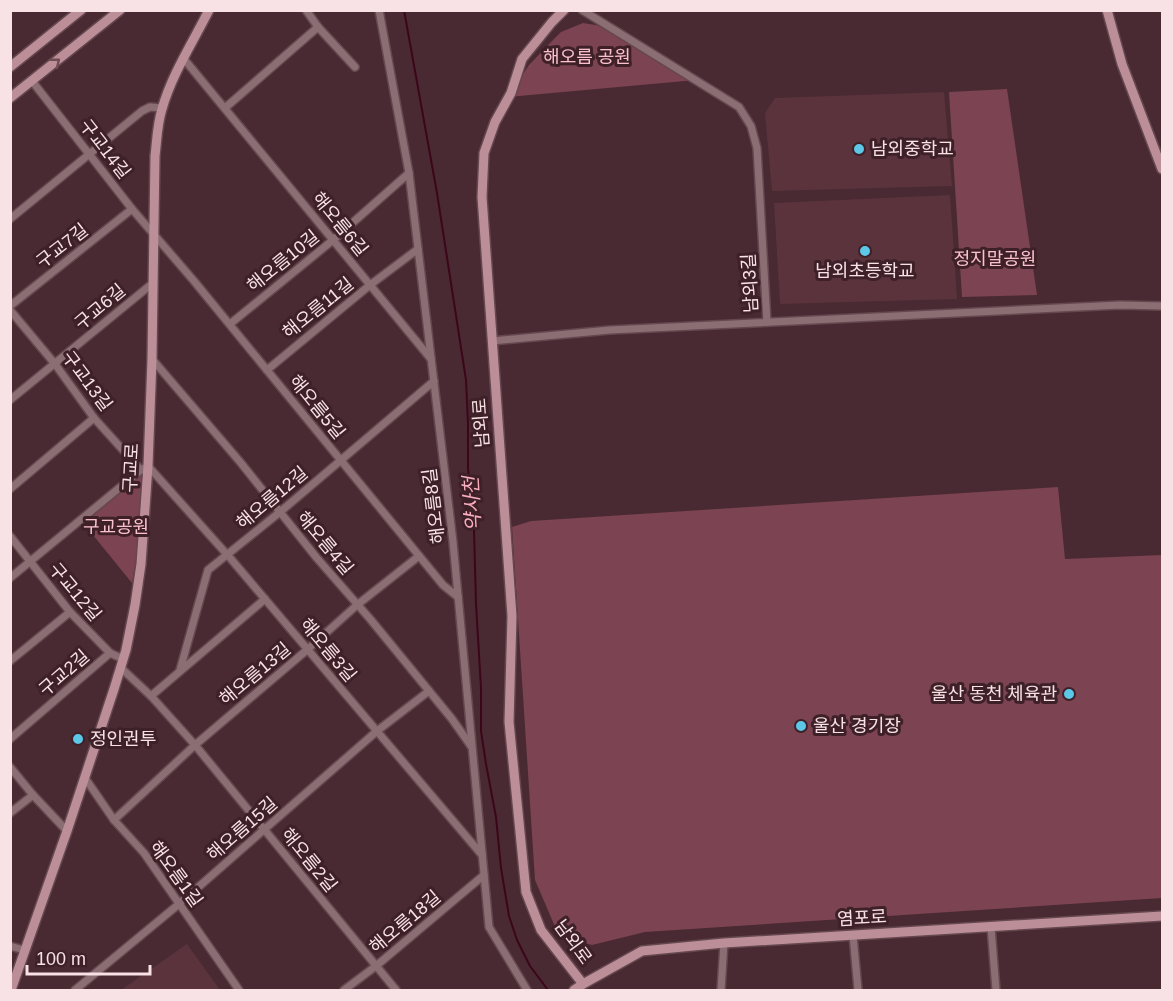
<svg xmlns="http://www.w3.org/2000/svg" width="1173" height="1001" font-family="Helvetica,'Noto Sans KR',sans-serif">
  <style>
    .built { fill: #5a333d }
    .green { fill: #7c4352 }
    .lines { fill: none; stroke-linecap: round; stroke-linejoin: round }
    .stream { stroke: #3c061a; stroke-width: 2 }
    .street-casing { stroke: #65474f; stroke-width: 10 }
    .secondary-casing { stroke: #65474f; stroke-width: 12 }
    .street { stroke: #8b6e74; stroke-width: 7 }
    .secondary { stroke: #bb8e98; stroke-width: 9 }
    .oneway { stroke: #704c55 }
    .poi-dot { fill: #5dc7e8; stroke: #3e2028; stroke-width: 2 }
    .labels { text-anchor: middle; stroke-width: 6; stroke-linejoin: round; paint-order: stroke }
    .park-label { font-size: 18px; fill: #fac0cd; stroke: #3e2028 }
    .street-label { font-size: 18px; fill: #f8e2e6; stroke: #3e2028 }
    .poi-label { font-size: 18px; fill: #f8e2e6; stroke: #3e2028; text-anchor: start }
    .water-label { font-size: 20px; font-style: italic; fill: #f9adbe; stroke: #3e2028 }
  </style>
  <rect width="100%" height="100%" fill="#492a32"/>
  <g class="built">
    <polygon points="944,92 952,186 772,191 765,113 775,98"/>
    <polygon points="950,195 957,299 780,304 774,203"/>
    <polygon points="187,944 220,990 121,990"/>
  </g>
  <g class="green">
    <polygon points="583,23 608,27 696,80 508,97 529,65 554,39 561,32"/>
    <polygon points="1007,89 1037,295 962,297 949,92"/>
    <polygon points="142,472 137,555 132,583 84,524"/>
    <polygon points="1058,487 1065,559 1162,555 1162,898 645,932 592,945 559,936 535,880 512,527 531,521"/>
  </g>
  <g class="lines">
    <polyline class="stream" points="404,10 437,193 466,380 468,424 468,468 474,530 476,604 481,688 481,731 486,764 496,817 501,868 509,916 517,940 530,966 548,990"/>
    <g class="street-casing">
      <g id="street">
        <polyline points="306,10 318,27 355,67"/>
        <polyline points="379,10 409,173 453,542 489,927 527,990"/>
        <polyline points="582,10 739,107 751,126 757,148 767,322"/>
        <polyline points="184,59 431,359"/>
        <polyline points="32,81 132,209 194,281 443,585 458,597"/>
        <polyline points="225,108 318,27"/>
        <polyline points="10,219 142,111 150,107 162,108"/>
        <polyline points="10,306 132,209"/>
        <polyline points="10,310 55,364 94,418 141,470"/>
        <polyline points="230,324 333,240 409,173"/>
        <polyline points="492,341 610,330 1120,305 1162,306"/>
        <polyline points="152,359 241,463 316,557 371,620 452,719 471,746"/>
        <polyline points="267,370 370,285 418,249"/>
        <polyline points="10,400 153,283"/>
        <polyline points="10,489 94,418"/>
        <polyline points="10,536 70,612 110,653 123,659"/>
        <polyline points="10,578 141,470 148,466 231,559 482,855"/>
        <polyline points="10,661 70,612"/>
        <polyline points="121,668 151,696 195,745 396,990"/>
        <polyline points="180,670 208,570 280,512 434,381"/>
        <polyline points="151,696 265,599"/>
        <polyline points="10,739 110,653"/>
        <polyline points="10,767 33,795 67,831"/>
        <polyline points="85,778 114,820 144,853 239,990"/>
        <polyline points="10,813 33,795"/>
        <polyline points="114,820 195,745 308,649 357,605 419,556"/>
        <polyline points="991,927 996,990"/>
        <polyline points="853,935 858,990"/>
        <polyline points="10,946 24,950"/>
        <polyline points="75,990 179,904 377,731 429,691"/>
        <polyline points="344,990 376,966 484,875"/>
        <polyline points="721,990 724,943"/>
      </g>
    </g>
    <g class="secondary-casing">
      <g id="secondary">
        <polyline points="564,10 552,22 522,59 511,93 495,122 484,153 482,197 512,616 509,722 526,892 541,930 583,984"/>
        <polyline points="1107,10 1122,64 1162,169"/>
        <polyline points="10,67 81,10"/>
        <polyline points="10,98 120,10"/>
        <path d="M11 990 67 831 114 689 126 650 135 605 141 564 148 466 152 359 155 156C157 140 157 125 162 109 172 74 193 42 209 10"/>
        <polyline points="574,990 583,984 642,951 724,943 1162,916"/>
      </g>
    </g>
    <use href="#street" class="street"/>
    <use href="#secondary" class="secondary"/>
  </g>
  <defs><path id="oneway-chevron" d="M-2-3.5L2.5 0L-2 3.5" fill="none" stroke-width="1.6" stroke-linecap="round" stroke-linejoin="round" transform="scale(1.5)"/></defs>
  <use class="oneway" href="#oneway-chevron" transform="translate(56 62) rotate(-39)"/>
  <g class="poi-dot">
    <circle cx="859" cy="149" r="6"/>
    <circle cx="865" cy="251" r="6"/>
    <circle cx="1069" cy="694" r="6"/>
    <circle cx="801" cy="726" r="6"/>
    <circle cx="78" cy="739" r="6"/>
  </g>
  <g class="labels">
    <g class="park-label">
      <text x="587" y="63">해오름 공원</text>
      <text x="995" y="265">정지말공원</text>
      <text x="116" y="533">구교공원</text>
    </g>
    <g class="street-label">
      <text transform="translate(105 149) rotate(52)" y="6">구교14길</text>
      <text transform="translate(340 224) rotate(51)" y="6">해오름6길</text>
      <text transform="translate(62 246) rotate(-38)" y="6">구교7길</text>
      <text transform="translate(283 261) rotate(-39)" y="6">해오름10길</text>
      <text transform="translate(750 283) rotate(-93)" y="6">남외3길</text>
      <text transform="translate(100 307) rotate(-40)" y="6">구교6길</text>
      <text transform="translate(318 308) rotate(-39)" y="6">해오름11길</text>
      <text transform="translate(87 381) rotate(53)" y="6">구교13길</text>
      <text transform="translate(317 407) rotate(51)" y="6">해오름5길</text>
      <text transform="translate(481 423) rotate(-94)" y="6">남외로</text>
      <text transform="translate(131 468) rotate(-87)" y="6">구교로</text>
      <text transform="translate(272 498) rotate(-40)" y="6">해오름12길</text>
      <text transform="translate(434 506) rotate(-97)" y="6">해오름8길</text>
      <text transform="translate(325 543) rotate(50)" y="6">해오름4길</text>
      <text transform="translate(75 592) rotate(50)" y="6">구교12길</text>
      <text transform="translate(328 650) rotate(50)" y="6">해오름3길</text>
      <text transform="translate(64 673) rotate(-41)" y="6">구교2길</text>
      <text transform="translate(255 674) rotate(-40)" y="6">해오름13길</text>
      <text transform="translate(242 829) rotate(-41)" y="6">해오름15길</text>
      <text transform="translate(309 860) rotate(51)" y="6">해오름2길</text>
      <text transform="translate(176 874) rotate(54)" y="6">해오름1길</text>
      <text transform="translate(862 918) rotate(-3)" y="6">염포로</text>
      <text transform="translate(405 922) rotate(-40)" y="6">해오름18길</text>
      <text transform="translate(573 942) rotate(54)" y="6">남외로</text>
    </g>
    <g class="poi-label">
      <text x="871" y="155">남외중학교</text>
      <text x="865" y="277" text-anchor="middle">남외초등학교</text>
      <text x="1057" y="700" text-anchor="end">울산 동천 체육관</text>
      <text x="813" y="732">울산 경기장</text>
      <text x="90" y="745">정인권투</text>
    </g>
    <g class="water-label">
      <text transform="translate(472 504) rotate(-93)" y="7">약사천</text>
    </g>
  </g>
  <rect width="1173" height="1001" fill="none" stroke="#f8e2e6" stroke-width="24"/>
  <path d="M27 965v9h123v-9" fill="none" stroke="#f8e2e6" stroke-width="3"/>
  <text x="36" y="965" font-size="18" fill="#f8e2e6" stroke="#3e2028" stroke-width="4.5" paint-order="stroke">100 m</text>
</svg>
